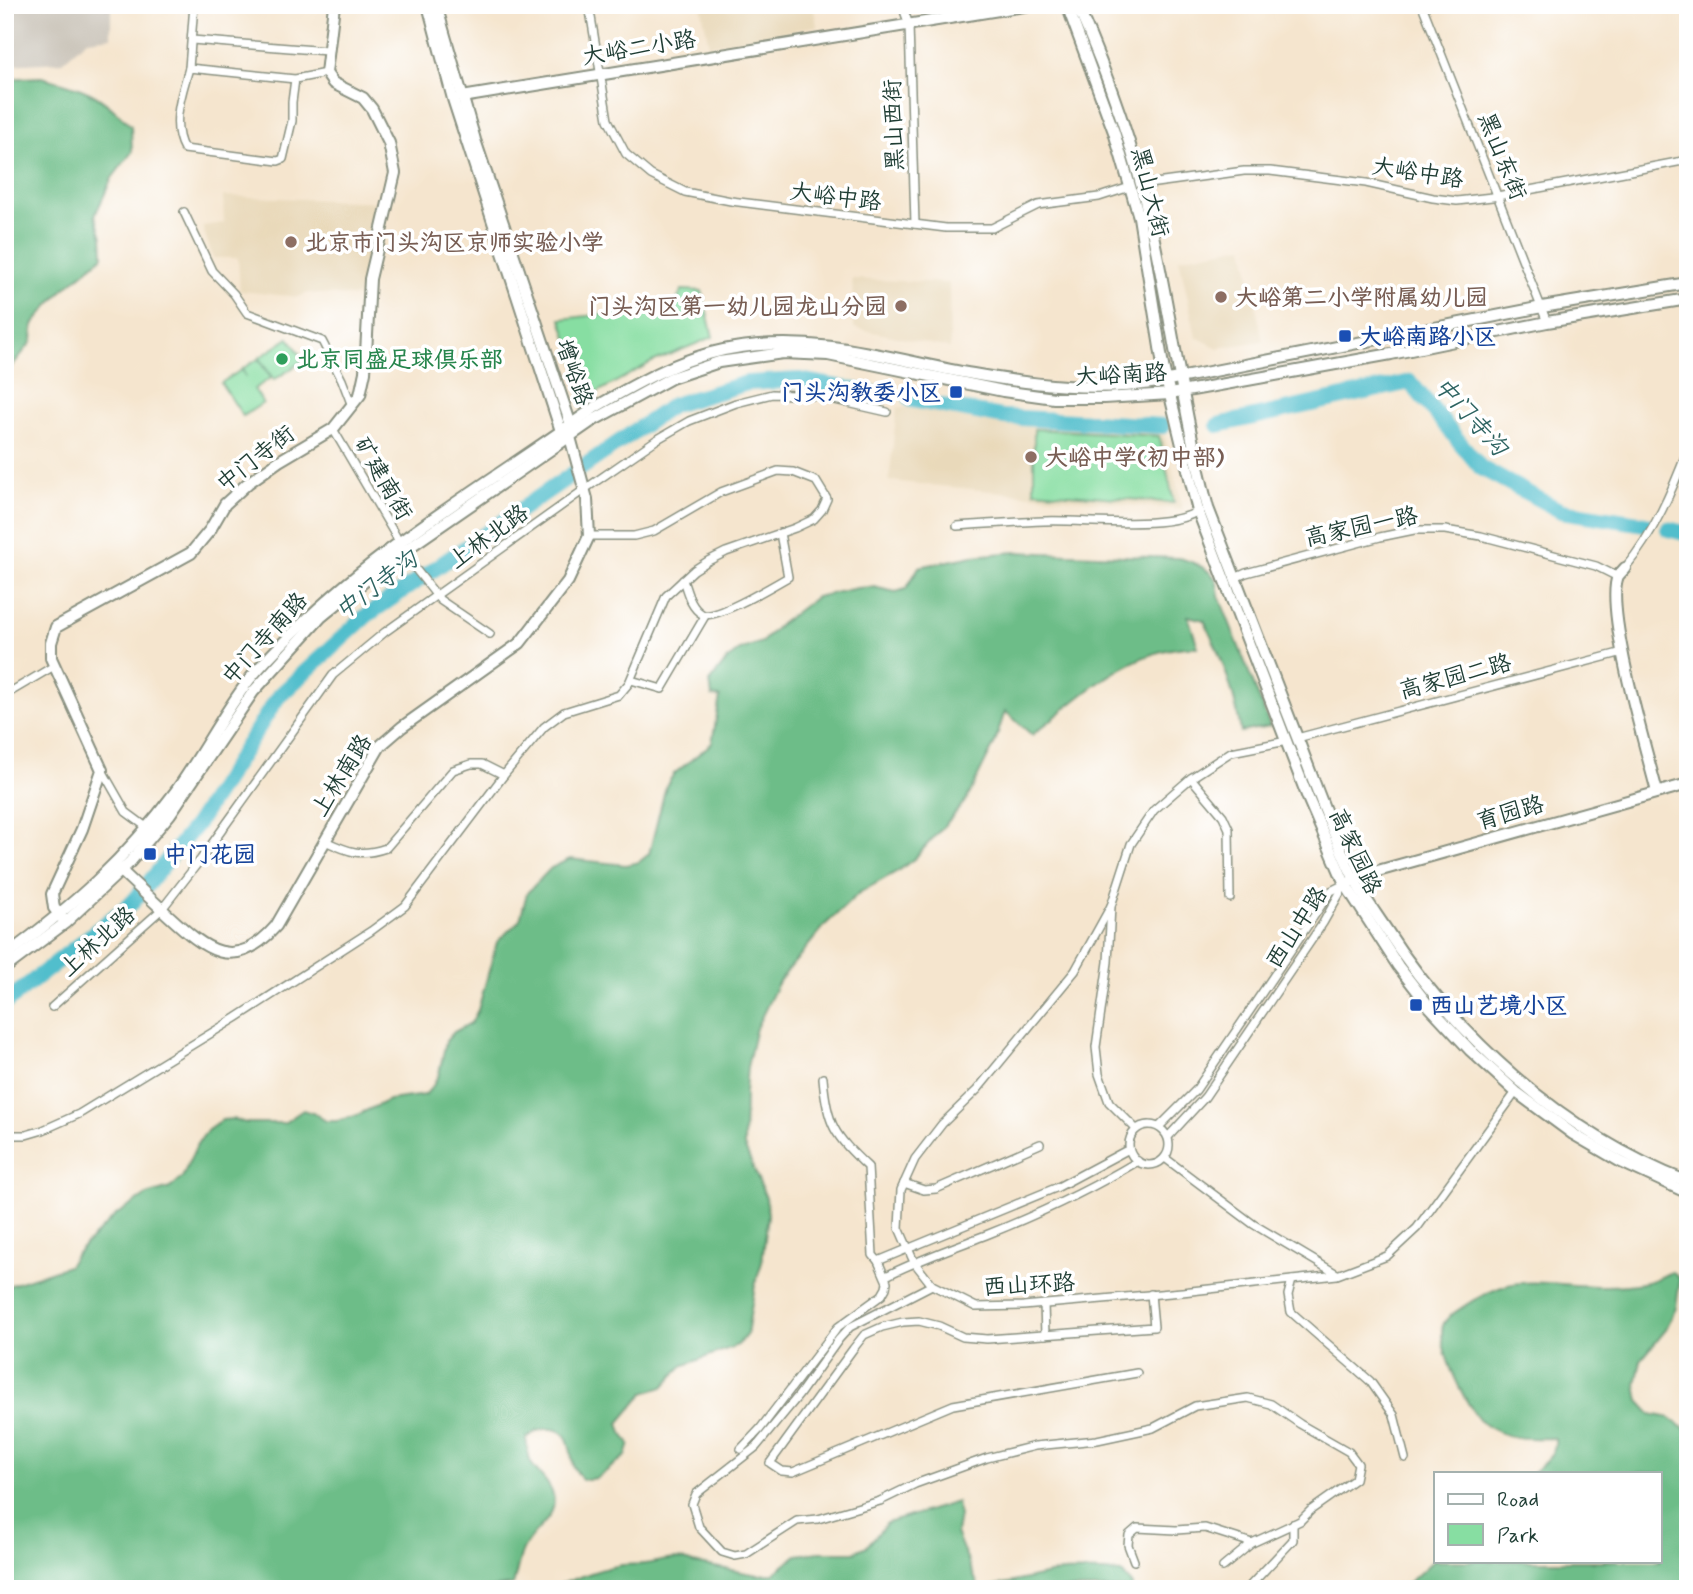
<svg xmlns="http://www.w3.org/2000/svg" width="1693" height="1594" font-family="Mynerve,'LXGW WenKai TC',sans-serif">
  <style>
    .built { fill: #e9d9ba }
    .industrial { fill: #c9c3b8 }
    .green { fill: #87dea2; stroke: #538e6b; stroke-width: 2 }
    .forest { fill: #6dbd88; stroke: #467d5e; stroke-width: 2 }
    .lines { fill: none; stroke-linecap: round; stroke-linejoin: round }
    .river { stroke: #51becc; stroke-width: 16 }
    .street-casing { stroke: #8a9181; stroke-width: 10 }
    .secondary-casing { stroke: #8a9181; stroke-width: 14 }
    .street { stroke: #fff; stroke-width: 7 }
    .secondary { stroke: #fff; stroke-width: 10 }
    .education-dot { fill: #8d6e63; stroke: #fff; stroke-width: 2.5 }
    .transit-dot { fill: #1a4fb4; stroke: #fff; stroke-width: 2.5 }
    .leisure-dot { fill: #2e9e5b; stroke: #fff; stroke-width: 2.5 }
    .labels { text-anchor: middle; stroke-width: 7; stroke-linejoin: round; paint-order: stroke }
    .street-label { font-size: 23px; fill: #1f3d34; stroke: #fff }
    .education-label { font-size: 23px; font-weight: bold; fill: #785e54; stroke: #fff; text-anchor: start }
    .transit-label { font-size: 23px; font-weight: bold; fill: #164399; stroke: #fff; text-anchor: start }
    .leisure-label { font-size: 23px; font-weight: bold; fill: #27864d; stroke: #fff; text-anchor: start }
    .water-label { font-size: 24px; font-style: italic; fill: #2e6462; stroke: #fff }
  </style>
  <rect width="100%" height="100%" fill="#fff"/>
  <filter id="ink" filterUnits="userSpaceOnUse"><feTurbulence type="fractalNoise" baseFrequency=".0143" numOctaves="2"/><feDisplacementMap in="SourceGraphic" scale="14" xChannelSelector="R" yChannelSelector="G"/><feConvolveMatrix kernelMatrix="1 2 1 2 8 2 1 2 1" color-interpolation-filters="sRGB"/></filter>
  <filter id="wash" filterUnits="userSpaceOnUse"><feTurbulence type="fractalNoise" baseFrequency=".00686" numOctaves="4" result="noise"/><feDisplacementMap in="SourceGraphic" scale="28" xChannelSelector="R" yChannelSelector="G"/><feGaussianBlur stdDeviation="1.57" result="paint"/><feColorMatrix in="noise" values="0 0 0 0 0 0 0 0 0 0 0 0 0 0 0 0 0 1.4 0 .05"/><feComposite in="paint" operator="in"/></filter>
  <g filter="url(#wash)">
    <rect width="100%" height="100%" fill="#f5e5ce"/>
    <g class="built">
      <polygon points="701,5 813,5 817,26 709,45"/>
      <polygon points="223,196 382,202 363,297 308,293 298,297 240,291 238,258 213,258 202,226 224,223"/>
      <polygon points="1244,246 1263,341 1218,348 1196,337 1179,258"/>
      <polygon points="852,279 949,283 950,348 854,328"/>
      <polygon points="897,407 1164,434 1183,510 889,481"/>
    </g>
    <polygon class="industrial" points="5,5 111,5 111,37 87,40 62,62 5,65"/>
    <g class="green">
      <polygon points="682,290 702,291 713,337 652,362 587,398 561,319 674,306"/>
      <polygon points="289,338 304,360 274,380 259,358"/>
      <polygon points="258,359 271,378 254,389 263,403 243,416 221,383 241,370 246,377 242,369"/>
      <polygon points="1034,429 1159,436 1174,503 1034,491"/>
    </g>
    <g class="forest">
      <path d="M41 77C85 88 99 93 131 126L132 152 112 178 95 215 102 237 103 256 64 289 49 305 33 325 32 341 5 375V79Z"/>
      <path d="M1015 552 1178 558C1189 560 1208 568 1215 578 1218 582 1218 591 1219 596L1270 726 1241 732C1235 693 1221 655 1204 620L1188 616 1198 647C1132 644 1081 698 1032 735L1005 711 995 742 967 799 952 817 915 858 898 871 859 893 826 924 779 981 756 1028 747 1067 745 1092 744 1146 766 1198 768 1215 762 1262 755 1285 747 1334 738 1345 682 1366 663 1387 644 1393 619 1423 622 1433 630 1444 626 1456 597 1478 582 1480C579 1475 575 1470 573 1465 570 1450 571 1431 552 1429 541 1428 533 1432 526 1439 527 1446 528 1454 530 1461 535 1472 546 1477 552 1492 561 1518 533 1528 524 1548 518 1559 517 1573 513 1585L482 1589H5V1287L68 1266 76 1254 116 1215 147 1195 170 1188 182 1178 197 1144 208 1130 222 1120 233 1119 246 1123H284L303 1110 315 1114 326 1121H337L355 1116 389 1100 425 1095 433 1086 439 1074 446 1041 454 1032 471 1023 478 1010 497 942 520 920 527 893 551 868 570 859 626 865 639 862 649 854 666 786 674 774 712 743 720 697 712 696 710 681 727 660 740 650 762 642 780 624 816 597 857 588 873 587 896 592 906 589 919 567 973 556Z"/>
      <path d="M1672 1272 1680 1279 1676 1308 1665 1331 1641 1360 1636 1385 1639 1401 1651 1414 1670 1418 1688 1431V1589H1399L1412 1580 1436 1558V1561H1660V1473H1532C1544 1463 1557 1455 1555 1438 1528 1438 1513 1441 1488 1427 1470 1417 1433 1342 1444 1323 1448 1315 1462 1308 1469 1303 1481 1296 1494 1289 1508 1285 1525 1281 1544 1283 1561 1284 1589 1286 1620 1288 1647 1282 1656 1280 1664 1275 1672 1272Z"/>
      <path d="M957 1502 959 1515 956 1533 979 1588C1005 1586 1030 1577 1055 1573 1078 1570 1100 1572 1122 1573L1132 1585V1589H548C573 1580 596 1569 622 1565 629 1564 637 1565 644 1564 662 1562 675 1555 693 1563L758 1575 773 1574 797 1555 819 1552H854L867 1546 887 1523Z"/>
    </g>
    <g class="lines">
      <g class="river">
        <polyline points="911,400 1003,417 1163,426"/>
        <polyline points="1218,425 1410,382 1481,468 1561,511 1645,524"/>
        <polyline points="1668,529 1688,534"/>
        <polyline points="5,1003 133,902 196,825 278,697 366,616 673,405 747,383 800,380 883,395"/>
      </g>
    </g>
  </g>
  <g filter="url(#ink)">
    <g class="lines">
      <g class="street-casing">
        <g id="street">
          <polyline points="589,5 608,120 626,154 651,175 685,192 731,201 946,228 992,228 1038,205 1099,197 1130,187"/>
          <polyline points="902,5 909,25 915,224"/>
          <polyline points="1422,5 1547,322"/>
          <polyline points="192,40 327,51"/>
          <polyline points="189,68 194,5"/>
          <path d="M295 79 292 102V121L283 159 278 161 184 149C170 124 182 94 189 68L295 79 326 73"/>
          <polyline points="1141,185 1244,171 1270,171 1366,183 1433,198 1457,201 1492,197 1688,160"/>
          <polyline points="184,212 212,271 234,294 247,313 322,341 342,380 352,406"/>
          <polyline points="333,429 414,567 440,600 490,634"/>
          <path d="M957 526C986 524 1015 522 1044 521 1083 519 1168 531 1198 511"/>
          <path d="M1625 568C1654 533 1672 491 1688 449"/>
          <polyline points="1235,578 1246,573 1380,537 1414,530 1445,530 1481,536 1596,566 1618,577"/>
          <path d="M683 580C687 591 690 607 702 614 714 621 774 585 788 577L780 533"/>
          <polyline points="631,680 662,689 705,616"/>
          <polyline points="5,695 54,666"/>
          <polyline points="1297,738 1623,652"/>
          <polyline points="1287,741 1231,752 1191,778 1154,810 1131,844 1111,906 1075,971 977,1090 942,1124 915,1159 901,1190 899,1228 914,1262 932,1285 976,1307 1023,1306 1182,1292 1337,1275 1387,1256 1417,1228 1516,1092"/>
          <polyline points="102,770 126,812 149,829"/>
          <polyline points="1191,778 1223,816 1229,829 1230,898"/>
          <path d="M325 841C349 852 360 857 386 848L453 770 471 764H482L504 775"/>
          <polyline points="1111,906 1108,962 1096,1047 1099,1074 1109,1102 1136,1129"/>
          <polyline points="52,1007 162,909 201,859 333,675 385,632 585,489 656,440 689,421 736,403 772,394 817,396 887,412"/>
          <circle cx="1149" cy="1145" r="20"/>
          <polyline points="1159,1127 1196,1090 1331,891 1345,884"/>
          <polyline points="5,1135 26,1135 43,1130 79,1114 236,1018 371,931 405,906 504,775 544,727 564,712 619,695 629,683 666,596 694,570 708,561 726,552 795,528 814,519 822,510 827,499 816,481 793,472 778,471 721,492 654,531 634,536 589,536"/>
          <polyline points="1168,1137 1205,1097 1323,923 1345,884"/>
          <polyline points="1165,1158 1253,1224 1337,1274"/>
          <polyline points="904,1183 924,1190 936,1189 1040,1144"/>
          <polyline points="878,1261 1058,1187 1129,1149"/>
          <path d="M886 1276C918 1260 952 1248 986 1235 1039 1214 1090 1190 1138 1161"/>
          <polyline points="1292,1280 1288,1295 1291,1312 1370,1381 1394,1415 1405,1458"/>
          <polyline points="932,1285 850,1327 839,1339 799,1395 756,1447 696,1494 692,1504 699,1527 722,1552 735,1556 746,1554 797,1521 818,1519 880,1501 915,1484 987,1458 1035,1446 1097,1440 1153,1428 1195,1406 1248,1398 1271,1404 1300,1424 1349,1452 1358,1464 1355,1479 1311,1510 1300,1521 1252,1543 1205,1528 1176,1530 1137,1528 1129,1535 1128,1545 1134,1561"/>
          <polyline points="1044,1304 1045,1335"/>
          <polyline points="1137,1373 953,1405 793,1472 782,1471 770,1463 853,1349 864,1335 882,1327 903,1322 919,1321 939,1326 963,1337 987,1339 1154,1327 1151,1294"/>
          <path d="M741 1449 760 1429 838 1327 882 1295 886 1288 887 1282 878 1261 873 1255 868 1167C834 1135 827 1125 823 1078"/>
          <polyline points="1223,1567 1252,1543"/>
          <polyline points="1247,1589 1293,1540 1293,1524"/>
        </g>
      </g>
      <g class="secondary-casing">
        <g id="secondary">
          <polyline points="428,5 453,99 561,431 565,434"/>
          <polyline points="1067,5 1114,132 1139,217 1163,366 1198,511 1308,798 1345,884 1398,966 1429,1006 1470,1050 1516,1092 1573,1134 1621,1162 1688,1193"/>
          <path d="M1077 5C1107 73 1133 144 1149 217 1171 313 1183 412 1208 508 1239 587 1269 666 1300 745 1317 789 1333 835 1354 878 1361 893 1372 908 1382 923 1454 1036 1562 1133 1688 1182"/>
          <polyline points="462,97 1030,5"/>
          <path d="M1625 568C1623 571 1620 573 1618 576 1604 609 1647 752 1657 792"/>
          <path d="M117 867C134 883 151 899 168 915 206 950 234 974 276 926L380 746 402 727 520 643 568 581 589 536 587 499 570 437 571 425 475 140 436 5"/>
          <polyline points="1348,883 1367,874 1688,784"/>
          <polyline points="64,921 54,908 52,894 82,829 102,770 51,658 51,643 56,627 191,553 210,530 225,504 248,483 279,461 333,429 360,395 365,372 370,279 395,173 389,143 372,109 363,98 333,83 326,73 334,5"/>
          <path d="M5 956C74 905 125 860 176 791 202 755 222 715 249 680 260 666 273 653 285 641 375 547 489 484 594 408 640 381 687 354 741 347 822 335 894 360 973 374 1034 385 1097 392 1158 382L1542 307 1688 283"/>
          <polyline points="5,968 65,923 130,862 170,814 253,692 321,617 388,562 592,421 671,378 719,362 783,353 828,355 1003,391 1054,398 1104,398 1170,394 1391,354 1547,322 1688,299"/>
        </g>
      </g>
      <use href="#street" class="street"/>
      <use href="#secondary" class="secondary"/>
    </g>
  </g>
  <g class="education-dot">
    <circle cx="291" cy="242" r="7"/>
    <circle cx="1221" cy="297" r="7"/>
    <circle cx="901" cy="306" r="7"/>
    <circle cx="1031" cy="457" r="7"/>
  </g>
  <g class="transit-dot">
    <rect x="1338" y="329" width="14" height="14" rx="3.5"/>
    <rect x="949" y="385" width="14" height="14" rx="3.5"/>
    <rect x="143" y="847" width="14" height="14" rx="3.5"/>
    <rect x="1409" y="998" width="14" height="14" rx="3.5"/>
  </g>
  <circle class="leisure-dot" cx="282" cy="359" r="7"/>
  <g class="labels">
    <g class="street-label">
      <text transform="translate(639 47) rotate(-9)" y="8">大峪二小路</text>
      <text transform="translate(893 125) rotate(-92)" y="8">黑山西街</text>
      <text transform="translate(1503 156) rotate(68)" y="8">黑山东街</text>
      <text transform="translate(1418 172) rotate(9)" y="8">大峪中路</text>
      <text transform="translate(1151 192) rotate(76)" y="8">黑山大街</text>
      <text transform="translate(836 196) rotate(7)" y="8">大峪中路</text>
      <text transform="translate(575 372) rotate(71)" y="8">增峪路</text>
      <text transform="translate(1121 374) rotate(-3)" y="8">大峪南路</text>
      <text transform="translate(255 458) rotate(-38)" y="8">中门寺街</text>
      <text transform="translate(384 478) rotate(60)" y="8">矿建南街</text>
      <text transform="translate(1361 526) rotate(-12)" y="8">高家园一路</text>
      <text transform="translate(488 536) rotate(-36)" y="8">上林北路</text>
      <text transform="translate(264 638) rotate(-48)" y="8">中门寺南路</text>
      <text transform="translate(1455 676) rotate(-15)" y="8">高家园二路</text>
      <text transform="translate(341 775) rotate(-58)" y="8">上林南路</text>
      <text transform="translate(1510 812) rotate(-16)" y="8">育园路</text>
      <text transform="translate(1356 851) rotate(65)" y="8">高家园路</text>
      <text transform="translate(1296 927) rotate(-57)" y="8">西山中路</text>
      <text transform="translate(97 941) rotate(-42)" y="8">上林北路</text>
      <text transform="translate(1029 1284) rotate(-3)" y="8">西山环路</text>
    </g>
    <g class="education-label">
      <text x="305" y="250">北京市门头沟区京师实验小学</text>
      <text x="1235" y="305">大峪第二小学附属幼儿园</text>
      <text x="887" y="314" text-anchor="end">门头沟区第一幼儿园龙山分园</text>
      <text x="1045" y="465">大峪中学(初中部)</text>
    </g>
    <g class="transit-label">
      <text x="1359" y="344">大峪南路小区</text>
      <text x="942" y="400" text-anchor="end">门头沟教委小区</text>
      <text x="164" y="862">中门花园</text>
      <text x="1430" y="1013">西山艺境小区</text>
    </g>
    <g class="leisure-label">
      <text x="296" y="367">北京同盛足球俱乐部</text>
    </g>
    <g class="water-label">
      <text transform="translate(1471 416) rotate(48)" y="8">中门寺沟</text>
      <text transform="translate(376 585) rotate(-37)" y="8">中门寺沟</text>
    </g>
  </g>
  <rect width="1693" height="1594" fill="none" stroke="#fff" stroke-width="28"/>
  <rect x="1434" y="1472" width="228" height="91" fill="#ffffff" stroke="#a5b1ae" stroke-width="2"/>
  <rect x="1448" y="1494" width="35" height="10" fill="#ffffff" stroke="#a5b1ae" stroke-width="2"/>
  <text x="1497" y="1506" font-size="21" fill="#1f3d34">Road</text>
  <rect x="1448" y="1524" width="35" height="21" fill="#87dea2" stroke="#a5b1ae" stroke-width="2"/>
  <text x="1497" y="1542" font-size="21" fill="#1f3d34">Park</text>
</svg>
